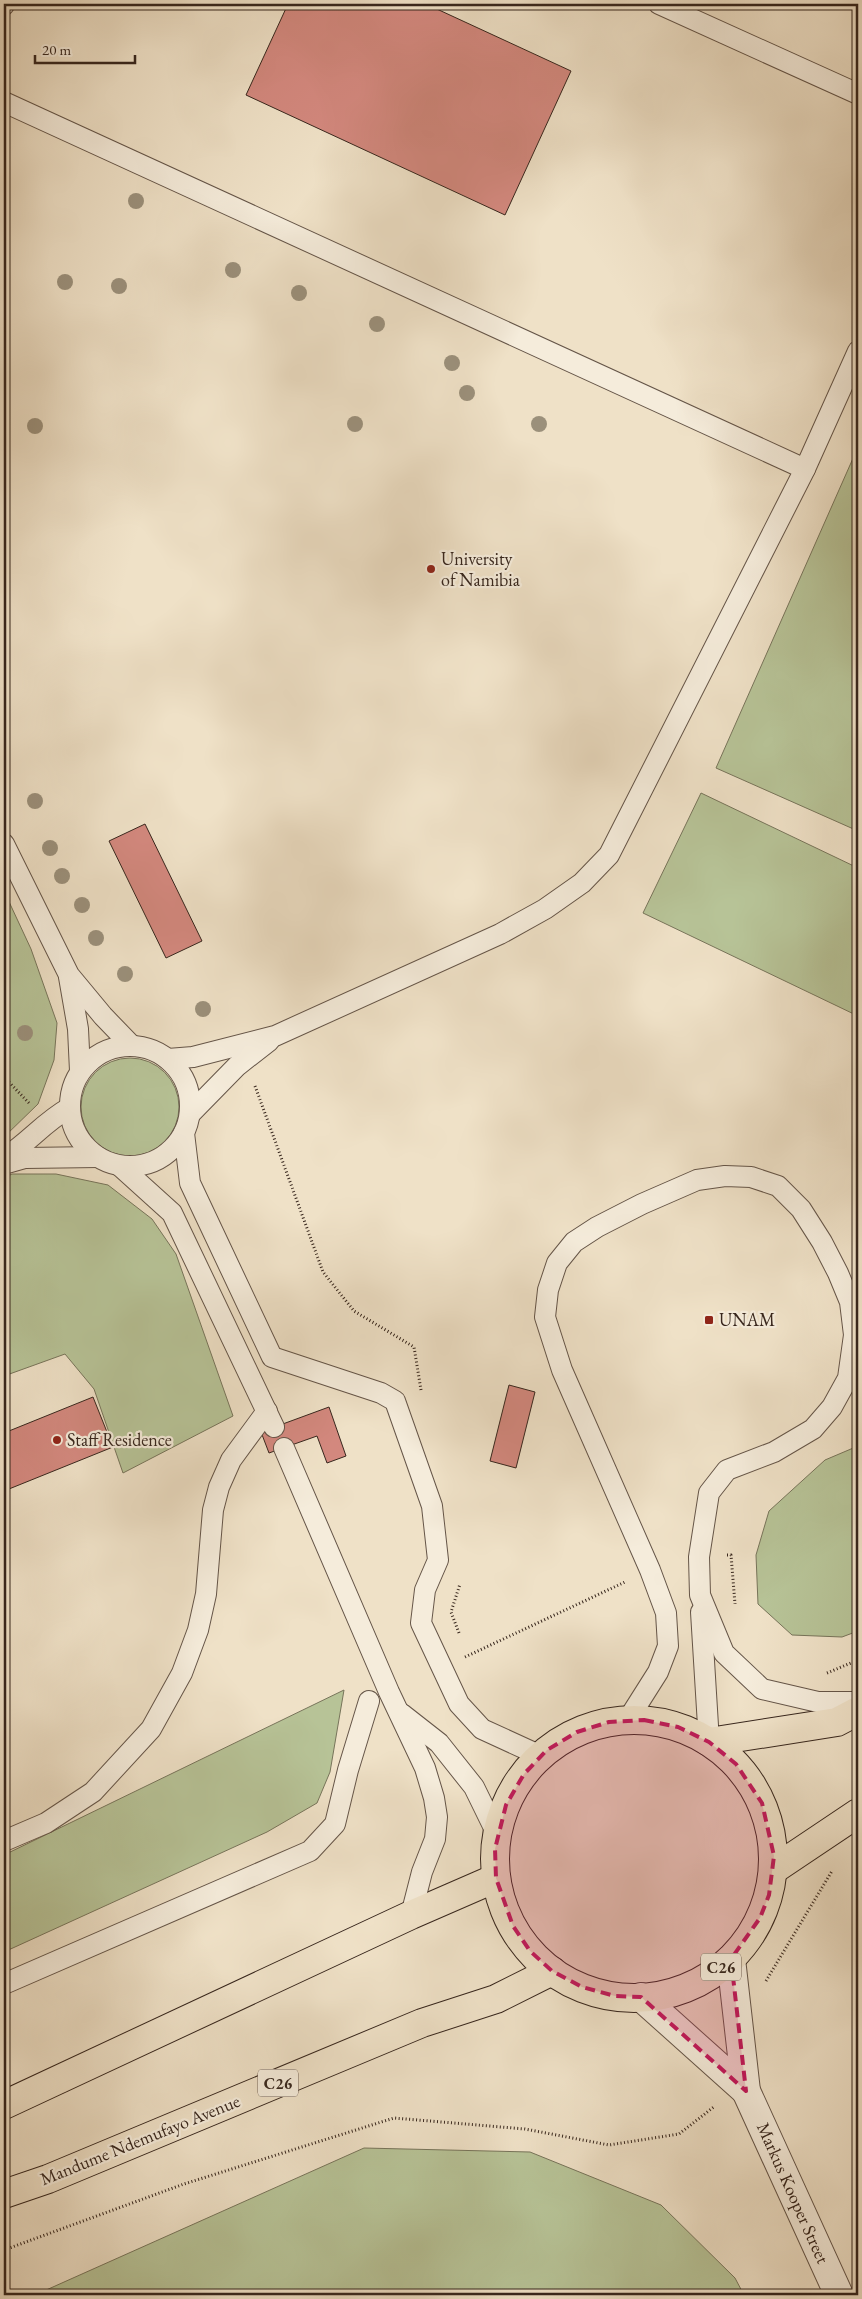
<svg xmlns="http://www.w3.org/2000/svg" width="862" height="2299" font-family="'EB Garamond',serif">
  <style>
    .green { fill: #b7c397; stroke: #77745a }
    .building { fill: #d3887e; stroke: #37261d }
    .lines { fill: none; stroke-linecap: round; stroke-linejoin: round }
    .lane-casing { stroke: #655548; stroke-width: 22 }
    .street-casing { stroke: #655548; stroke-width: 30 }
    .primary-casing { stroke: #37261d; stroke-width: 30 }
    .path { stroke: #37261d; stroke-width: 3; stroke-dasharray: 1 2.5; stroke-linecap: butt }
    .lane { stroke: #f5ecdb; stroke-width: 20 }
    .street { stroke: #f5ecdb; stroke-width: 28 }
    .primary { stroke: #efe1c7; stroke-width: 28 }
    .tree { fill: #9b907b }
    .marked { fill: #c2185b; fill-opacity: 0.2; stroke: #c2185b; stroke-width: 4; stroke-dasharray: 10 6; stroke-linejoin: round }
    .poi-dot { fill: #8f2418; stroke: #f5ecdb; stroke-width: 2 }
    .labels { text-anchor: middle; stroke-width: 4.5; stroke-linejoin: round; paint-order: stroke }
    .shield { fill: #f5ecdb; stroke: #706156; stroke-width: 1 }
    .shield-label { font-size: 16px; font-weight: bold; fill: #37261d }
    .poi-label { font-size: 18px; fill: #37261d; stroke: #f5ecdb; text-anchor: start }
    .street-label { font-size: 18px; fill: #37261d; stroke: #f5ecdb }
  </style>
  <rect width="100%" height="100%" fill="#efe1c7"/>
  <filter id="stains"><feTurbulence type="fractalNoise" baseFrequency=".004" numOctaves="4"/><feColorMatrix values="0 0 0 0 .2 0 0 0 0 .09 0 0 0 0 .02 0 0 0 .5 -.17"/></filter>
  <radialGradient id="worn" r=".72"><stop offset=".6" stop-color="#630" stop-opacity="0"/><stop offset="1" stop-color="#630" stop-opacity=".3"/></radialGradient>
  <g class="green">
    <polygon points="858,447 858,831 716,768"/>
    <polygon points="701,793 858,868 858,1016 643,913"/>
    <polygon points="4,891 31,949 57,1023 54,1060 38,1104 4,1137"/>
    <circle cx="130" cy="1107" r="49"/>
    <polygon points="12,1174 56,1174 108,1185 152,1219 176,1254 233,1416 123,1473 94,1389 65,1354 4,1376 4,1178"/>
    <polygon points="858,1446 858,1631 842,1637 792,1635 758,1604 756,1555 769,1511 825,1460"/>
    <polygon points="344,1690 330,1772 317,1803 267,1832 4,1952 4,1855"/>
    <polygon points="364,2148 530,2152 661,2205 735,2278 744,2295 35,2295"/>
  </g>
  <g class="building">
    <polygon points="288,4 426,4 571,71 505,215 246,95"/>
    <polygon points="145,824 202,941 166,958 109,841"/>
    <polygon points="509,1385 535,1392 516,1468 490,1461"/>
    <polygon points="93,1397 113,1447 4,1491 4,1433"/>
    <polygon points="329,1407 346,1456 327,1463 317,1436 269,1453 261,1432"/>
  </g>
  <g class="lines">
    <g class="lane-casing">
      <g id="lane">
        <polyline points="659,4 858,94"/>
        <polyline points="4,5 4,4"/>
        <polyline points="4,102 805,469"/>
        <polyline points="4,844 69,975 103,1016 131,1045"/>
        <polyline points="69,977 78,1029 80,1071"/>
        <circle cx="130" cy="1106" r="60"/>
        <polyline points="168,1059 193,1057 275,1036 500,934 545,909 582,883 609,855 641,792 805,469 858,351"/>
        <polyline points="190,1114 237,1066 269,1041"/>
        <polyline points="184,1133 190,1183 272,1357 381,1393 395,1401 432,1506 438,1560 425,1590 421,1623 459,1704 482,1729 541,1756"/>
        <path d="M4 1158C28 1143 44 1122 69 1108"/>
        <polyline points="4,1164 25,1158 98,1157"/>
        <polyline points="120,1166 172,1213 274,1427"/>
        <polyline points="284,1448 389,1692 425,1768 434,1798 437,1817 435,1839 422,1872 411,1915"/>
        <polyline points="701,1612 709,1742"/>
        <polyline points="402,1714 439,1743 474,1787 497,1834"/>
        <polyline points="627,1721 658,1672 668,1646 666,1613 650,1570 562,1370 545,1317 548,1290 557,1263 574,1242 597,1227 642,1204 697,1180 725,1176 751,1177 778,1186 801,1209 822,1242 838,1273 850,1302 854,1335 848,1378 832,1407 813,1429 774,1452 727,1470 709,1493 699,1557 700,1595 724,1653 762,1689 818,1702 858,1702"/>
        <polyline points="4,1841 46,1823 93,1792 151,1729 182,1673 198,1630 206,1594 213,1510 219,1487 231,1460 267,1411"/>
        <polyline points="4,1984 310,1851 335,1824 348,1770 369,1701"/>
      </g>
    </g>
    <g class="street-casing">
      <g id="street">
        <polyline points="731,1959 746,2091 839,2295"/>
        <polyline points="641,1997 746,2091"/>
      </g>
    </g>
    <g class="primary-casing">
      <g id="primary">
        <circle cx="634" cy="1859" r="139"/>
        <polyline points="709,1742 837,1722 858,1711"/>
        <polyline points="773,1870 858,1813"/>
        <polyline points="4,2105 411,1915 496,1878"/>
        <polyline points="4,2194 48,2179 422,2023 496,1999 552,1971"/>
      </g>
    </g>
    <g class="path">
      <polyline points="4,1077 29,1103"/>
      <polyline points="255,1086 323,1272 354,1311 414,1347 421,1390"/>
      <polyline points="727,1555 731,1555 735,1604"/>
      <polyline points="459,1633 451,1612 460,1584"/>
      <polyline points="465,1657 625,1582"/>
      <polyline points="827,1673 858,1660"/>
      <polyline points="766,1981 832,1871"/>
      <polyline points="4,2250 184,2184 394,2118 525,2129 609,2145 679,2134 715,2106"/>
    </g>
    <use href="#lane" class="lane"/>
    <use href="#street" class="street"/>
    <use href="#primary" class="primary"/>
  </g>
  <g class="tree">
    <circle cx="136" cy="201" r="8"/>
    <circle cx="233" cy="270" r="8"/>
    <circle cx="65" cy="282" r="8"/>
    <circle cx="119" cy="286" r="8"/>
    <circle cx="299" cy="293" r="8"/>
    <circle cx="377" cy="324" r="8"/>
    <circle cx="452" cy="363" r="8"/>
    <circle cx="467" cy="393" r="8"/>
    <circle cx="355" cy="424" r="8"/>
    <circle cx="539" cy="424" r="8"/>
    <circle cx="35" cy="426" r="8"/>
    <circle cx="35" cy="801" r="8"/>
    <circle cx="50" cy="848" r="8"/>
    <circle cx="62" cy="876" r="8"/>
    <circle cx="82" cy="905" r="8"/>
    <circle cx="96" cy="938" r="8"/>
    <circle cx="125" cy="974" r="8"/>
    <circle cx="203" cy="1009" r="8"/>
    <circle cx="25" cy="1033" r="8"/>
  </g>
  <path class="marked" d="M644 1720 678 1727 709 1742 736 1764 762 1803 774 1856 769 1895 760 1918 731 1959 746 2091 641 1997 615 1996 582 1987 552 1971 530 1951 513 1926 496 1878 495 1849 506 1805 524 1774 547 1750 577 1732 609 1722Z"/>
  <g class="poi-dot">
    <circle cx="431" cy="569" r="5"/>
    <rect x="704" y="1315" width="10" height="10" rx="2.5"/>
    <circle cx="57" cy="1440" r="5"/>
  </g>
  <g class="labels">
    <g class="shield">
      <rect x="701" y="1953.5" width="40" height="27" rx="4"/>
      <rect x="258" y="2069.5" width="40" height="27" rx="4"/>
    </g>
    <g class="shield-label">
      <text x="721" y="1973">C26</text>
      <text x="278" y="2089">C26</text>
    </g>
    <g class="poi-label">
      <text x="441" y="565">University<tspan x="441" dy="21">of Namibia</tspan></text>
      <text x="719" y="1326">UNAM</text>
      <text x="67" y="1446">Staff Residence</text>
    </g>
    <g class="street-label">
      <text transform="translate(140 2140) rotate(-22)" y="6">Mandume Ndemufayo Avenue</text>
      <text transform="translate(793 2193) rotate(66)" y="6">Markus Kooper Street</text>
    </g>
  </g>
  <rect width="862" height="2299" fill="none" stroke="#efe1c7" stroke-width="20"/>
  <rect x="5" y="5" width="852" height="2289" fill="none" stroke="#37261d" stroke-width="2.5"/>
  <rect x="10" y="10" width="842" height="2279" fill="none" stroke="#37261d"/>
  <path d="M35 55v8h100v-8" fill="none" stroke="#37261d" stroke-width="2.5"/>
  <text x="42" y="55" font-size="15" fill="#37261d" stroke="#f5ecdb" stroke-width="4" paint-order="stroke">20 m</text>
  <rect width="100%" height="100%" filter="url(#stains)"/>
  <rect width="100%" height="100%" fill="url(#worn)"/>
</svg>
